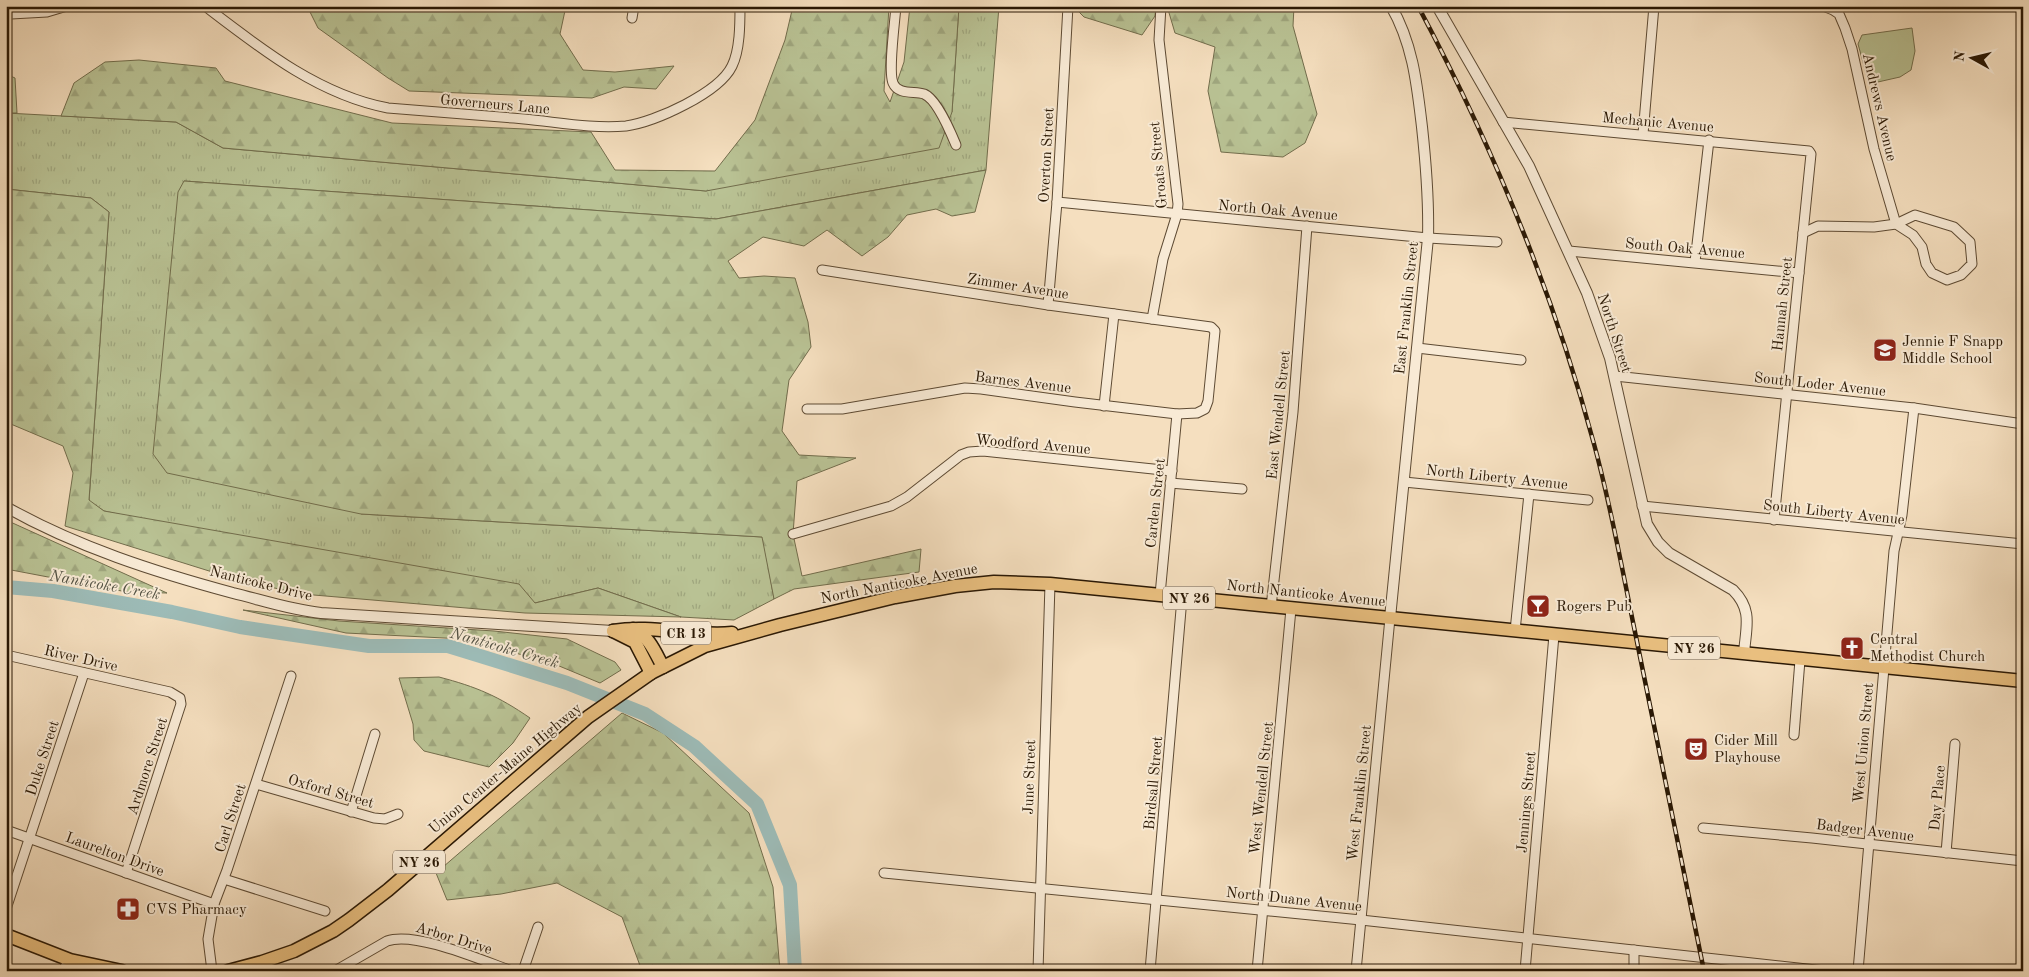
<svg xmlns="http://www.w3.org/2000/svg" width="2029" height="977" font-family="'Old Standard TT',serif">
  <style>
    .grass { fill: url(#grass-tufts); stroke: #726d4c }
    .forest { fill: url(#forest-firs); stroke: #726d4c }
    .pitch { fill: #b9c294; stroke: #726d4c }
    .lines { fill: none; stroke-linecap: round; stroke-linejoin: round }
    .river { stroke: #9dbcb8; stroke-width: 14 }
    .minor-casing { stroke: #5d4a33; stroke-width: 11 }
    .tertiary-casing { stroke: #5d4a33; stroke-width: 12 }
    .primary-casing { stroke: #2a1804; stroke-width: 15 }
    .minor { stroke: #f8ead5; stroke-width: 9 }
    .tertiary { stroke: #f8ead5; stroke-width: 10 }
    .primary { stroke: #eac080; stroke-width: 12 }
    .rail-casing { stroke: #2a1804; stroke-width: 4.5 }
    .rail { stroke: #f8ead5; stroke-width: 2.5; stroke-dasharray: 8; stroke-linecap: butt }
    .labels { text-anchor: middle; stroke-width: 4; stroke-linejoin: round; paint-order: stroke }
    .shield { fill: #f8ead5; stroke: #685743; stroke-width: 1 }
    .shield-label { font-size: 14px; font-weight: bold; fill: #2a1804 }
    .street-label { font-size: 15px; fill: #2a1804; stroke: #f8ead5 }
    .poi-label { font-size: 15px; fill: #2a1804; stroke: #f8ead5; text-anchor: start }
    .water-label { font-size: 16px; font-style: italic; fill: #525143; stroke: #f8ead5 }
  </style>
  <defs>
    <pattern id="grass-tufts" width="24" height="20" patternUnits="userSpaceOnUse" patternTransform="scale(1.25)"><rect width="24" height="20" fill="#b9c294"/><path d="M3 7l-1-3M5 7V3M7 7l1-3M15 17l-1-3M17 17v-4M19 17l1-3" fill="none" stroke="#9fa67e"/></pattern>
    <pattern id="forest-firs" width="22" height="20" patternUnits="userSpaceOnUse" patternTransform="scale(1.25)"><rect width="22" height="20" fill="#b9c294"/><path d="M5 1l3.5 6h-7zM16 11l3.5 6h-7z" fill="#9fa67e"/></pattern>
  </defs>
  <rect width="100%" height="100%" fill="#f5dfbf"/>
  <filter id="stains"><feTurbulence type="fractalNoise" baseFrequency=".004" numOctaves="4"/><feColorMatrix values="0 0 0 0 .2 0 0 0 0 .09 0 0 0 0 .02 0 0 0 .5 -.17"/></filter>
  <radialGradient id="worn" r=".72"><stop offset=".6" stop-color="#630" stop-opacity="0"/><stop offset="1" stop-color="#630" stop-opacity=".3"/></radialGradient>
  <polygon class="grass" points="959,6 999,6 986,170 716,219 184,181 361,514 763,537 774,599 734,620 681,617 598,588 535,603 104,511 89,501 109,212 91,198 6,189 6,113 176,122 223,148 706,191 952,112"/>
  <g class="forest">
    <polygon points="307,6 566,6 560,34 583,70 615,72 674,66 656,89 624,87 592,98 409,91 388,78 318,28"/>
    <polygon points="793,6 889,6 884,91 890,102 904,62 910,6 959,6 952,112 939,148 706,191 223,148 176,122 61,116 74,83 105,62 139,60 216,68 225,81 392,123 591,132 615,170 715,171 755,120 785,40"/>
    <polygon points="999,6 1057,6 1057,11 999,8"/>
    <polygon points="1073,6 1156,6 1155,16 1142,35 1084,17"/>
    <polygon points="1167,6 1294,6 1293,26 1317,114 1305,143 1283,157 1221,152 1208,91 1215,47 1175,33"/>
    <polygon points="6,74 15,78 17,113 6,113"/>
    <polygon points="986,170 975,212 952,216 936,209 907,215 888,237 862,256 827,230 804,246 763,237 728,261 739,278 764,276 795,278 808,322 811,347 789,380 782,431 799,455 856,458 797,481 793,534 802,576 921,549 919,572 794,589 774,599 762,537 361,514 167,473 153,454 178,192 184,181 716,219"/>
    <polygon points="6,189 91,198 109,212 89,500 104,511 519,584 535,603 598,588 681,617 525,613 302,594 238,580 65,526 73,473 63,446 6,422"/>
    <polygon points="6,520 167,593 127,592 6,569"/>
    <polygon points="243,610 339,621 494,631 567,639 615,662 621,670 600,683 552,663 464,639 346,633"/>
    <path d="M439 677C477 687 498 696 530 718L513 743 489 767 424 751 414 740 413 724 399 678Z"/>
    <polygon points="622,713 663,733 749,813 773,887 780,971 642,971 622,917 557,883 501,894 447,900 436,873"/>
  </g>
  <polygon class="pitch" points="1912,28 1915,51 1911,70 1900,77 1869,84 1858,44 1862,35"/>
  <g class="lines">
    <polyline class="river" points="6,587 53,591 172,612 240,627 369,646 448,646 567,683 645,714 694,746 757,804 790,885 795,971"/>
    <g class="minor-casing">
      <g id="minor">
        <path d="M205 6C261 49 319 95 388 108 434 112 479 115 524 119 557 122 592 129 626 126 655 122 719 93 732 66 740 50 740 24 740 6"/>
        <path d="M896 6C895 21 888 71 893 83 898 95 914 91 924 94 937 99 951 133 956 145"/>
        <polyline points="1823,6 1833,10 1839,14 1845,28 1852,49 1874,149 1896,224"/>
        <polyline points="11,14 47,12 67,6"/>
        <polyline points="632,18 634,6"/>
        <polyline points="1503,122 1809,151 1811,154 1774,520"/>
        <polyline points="1643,134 1654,6"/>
        <polyline points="1057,202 1428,238 1497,242"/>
        <polyline points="1803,233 1818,226 1874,227 1896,224 1915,215 1954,227 1970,242 1972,264 1961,275 1947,280 1932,273 1926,264 1922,247 1913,235 1896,224"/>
        <polyline points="1569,251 1799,273"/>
        <polyline points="1695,262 1709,140"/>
        <polyline points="1048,305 1057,202 1068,6"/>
        <polyline points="1152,319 1163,259 1177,214 1178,204 1159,40 1161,6"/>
        <polyline points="1417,348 1521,360"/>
        <polyline points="1615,376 1914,408 2023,424"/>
        <polyline points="1104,406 1114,314"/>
        <polyline points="807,409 842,409 965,388 981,389 1075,402 1177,414 1197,413 1205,409 1208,401 1215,331 1211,327 1048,305 822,270"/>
        <polyline points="1404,482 1588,500"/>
        <polyline points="1170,483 1242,489"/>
        <polyline points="1642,506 2023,544"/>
        <polyline points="793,534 891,506 907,497 961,455 969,452 983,451 1172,471"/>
        <polyline points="1160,595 1177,414"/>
        <polyline points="1271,607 1293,412 1307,226"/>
        <polyline points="1515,631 1529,494"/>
        <polyline points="6,655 170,692 180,698 181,704 126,873"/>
        <polyline points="1794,735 1800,660"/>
        <polyline points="256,784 374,818 385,819 398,814"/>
        <polyline points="351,812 375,734"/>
        <polyline points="1703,828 1812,838 2023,861"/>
        <polyline points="6,830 214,904"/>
        <polyline points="1946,853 1955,744"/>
        <polyline points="884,873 1361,920 1825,971"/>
        <polyline points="224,879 325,911"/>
        <polyline points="6,909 84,673"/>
        <polyline points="1634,950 1634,971"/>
        <polyline points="212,971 208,939 214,904 227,870 291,676"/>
        <path d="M335 971 387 941C416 931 483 961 512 971"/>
        <polyline points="523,971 538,927"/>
        <polyline points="1038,971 1050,584"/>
        <polyline points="1150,971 1182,598"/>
        <polyline points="1257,971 1291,609"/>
        <polyline points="1356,971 1390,618"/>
        <polyline points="1525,971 1554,635"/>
        <polyline points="1858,971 1894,551 1902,515 1914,408"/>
      </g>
    </g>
    <g class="tertiary-casing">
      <g id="tertiary">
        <path d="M1437 6 1529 166 1587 293 1610 358 1647 524 1658 542 1669 553 1733 590C1753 610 1746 627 1744 653"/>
        <path d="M6 507C77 547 155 572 233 593 262 600 291 610 321 613L613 631"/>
        <path d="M1390 618 1428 238C1429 200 1426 164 1422 127 1417 85 1413 44 1391 6"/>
        <polyline points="63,971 70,960"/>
      </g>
    </g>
    <g class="primary-casing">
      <g id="primary">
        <path d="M633 629C649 636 655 652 663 667"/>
        <path d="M613 631C652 624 692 637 732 633"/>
        <polyline points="613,631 635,642 651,673"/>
        <polyline points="6,935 70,960 122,971"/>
        <polyline points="228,971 262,962 294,951 333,931 349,920 388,890 588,717 651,673 705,646 780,625 895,597 955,586 994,582 1050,584 2023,681"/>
      </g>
    </g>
    <use href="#minor" class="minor"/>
    <use href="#tertiary" class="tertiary"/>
    <use href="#primary" class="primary"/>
    <g class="rail-casing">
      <path id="rail" d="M1418 6C1492 145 1553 291 1594 444 1611 506 1622 569 1635 632 1658 745 1681 858 1704 971"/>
    </g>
    <use href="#rail" class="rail"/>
  </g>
  <defs>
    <g id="school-square" transform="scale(1.25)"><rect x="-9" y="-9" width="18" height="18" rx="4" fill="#8f2418" stroke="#f8ead5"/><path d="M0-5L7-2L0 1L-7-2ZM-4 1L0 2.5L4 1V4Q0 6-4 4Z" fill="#fff"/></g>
    <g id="bar-square" transform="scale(1.25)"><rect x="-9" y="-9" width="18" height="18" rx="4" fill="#8f2418" stroke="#f8ead5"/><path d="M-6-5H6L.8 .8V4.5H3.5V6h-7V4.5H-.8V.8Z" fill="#fff"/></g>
    <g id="church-square" transform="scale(1.25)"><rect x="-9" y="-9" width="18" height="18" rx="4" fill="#8f2418" stroke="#f8ead5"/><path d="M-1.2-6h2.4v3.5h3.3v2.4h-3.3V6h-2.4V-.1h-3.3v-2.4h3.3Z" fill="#fff"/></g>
    <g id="theatre-square" transform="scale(1.25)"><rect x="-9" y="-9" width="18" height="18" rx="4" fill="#8f2418" stroke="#f8ead5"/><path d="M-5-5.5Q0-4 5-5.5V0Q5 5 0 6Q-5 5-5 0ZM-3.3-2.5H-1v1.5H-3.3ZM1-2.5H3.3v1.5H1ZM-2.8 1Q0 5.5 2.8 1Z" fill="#fff"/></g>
    <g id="pharmacy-square" transform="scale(1.25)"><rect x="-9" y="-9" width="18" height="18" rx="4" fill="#8f2418" stroke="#f8ead5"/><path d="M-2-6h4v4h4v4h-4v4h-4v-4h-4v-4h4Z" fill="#fff"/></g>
  </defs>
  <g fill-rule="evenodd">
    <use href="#school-square" x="1885" y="350"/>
    <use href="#bar-square" x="1538" y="606"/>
    <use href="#church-square" x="1852" y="648"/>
    <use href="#theatre-square" x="1696" y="749"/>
    <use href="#pharmacy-square" x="128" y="909"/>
  </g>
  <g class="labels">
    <g class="shield">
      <rect x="1163" y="586.5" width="52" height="23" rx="4"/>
      <rect x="661" y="621.5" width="50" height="23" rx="4"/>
      <rect x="1668" y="636.5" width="52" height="23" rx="4"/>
      <rect x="393" y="850.5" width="52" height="23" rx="4"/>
    </g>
    <g class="shield-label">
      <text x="1189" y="603">NY 26</text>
      <text x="686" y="638">CR 13</text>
      <text x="1694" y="653">NY 26</text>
      <text x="419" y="867">NY 26</text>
    </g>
    <g class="street-label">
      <text transform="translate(495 104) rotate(5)" y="5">Governeurs Lane</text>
      <text transform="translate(1880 107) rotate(77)" y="5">Andrews Avenue</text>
      <text transform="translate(1658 122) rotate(5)" y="5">Mechanic Avenue</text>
      <text transform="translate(1046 155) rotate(-87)" y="5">Overton Street</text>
      <text transform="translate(1158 165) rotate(-95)" y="5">Groats Street</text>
      <text transform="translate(1278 210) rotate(5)" y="5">North Oak Avenue</text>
      <text transform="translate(1685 248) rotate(5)" y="5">South Oak Avenue</text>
      <text transform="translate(1018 286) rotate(9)" y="5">Zimmer Avenue</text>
      <text transform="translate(1782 304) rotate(-84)" y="5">Hannah Street</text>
      <text transform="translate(1406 308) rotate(-84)" y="5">East Franklin Street</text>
      <text transform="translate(1615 333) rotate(72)" y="5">North Street</text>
      <text transform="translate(1023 382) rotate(7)" y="5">Barnes Avenue</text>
      <text transform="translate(1820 384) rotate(6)" y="5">South Loder Avenue</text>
      <text transform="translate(1278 415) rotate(-84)" y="5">East Wendell Street</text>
      <text transform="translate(1033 444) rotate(5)" y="5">Woodford Avenue</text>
      <text transform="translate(1497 477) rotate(6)" y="5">North Liberty Avenue</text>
      <text transform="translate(1155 503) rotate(-84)" y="5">Carden Street</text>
      <text transform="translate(1834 512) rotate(6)" y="5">South Liberty Avenue</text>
      <text transform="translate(261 583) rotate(14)" y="5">Nanticoke Drive</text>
      <text transform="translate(899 583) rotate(-11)" y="5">North Nanticoke Avenue</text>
      <text transform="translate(1306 593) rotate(6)" y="5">North Nanticoke Avenue</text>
      <text transform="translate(81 658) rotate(13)" y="5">River Drive</text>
      <text transform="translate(1863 743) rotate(-85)" y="5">West Union Street</text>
      <text transform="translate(42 758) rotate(-72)" y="5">Duke Street</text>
      <text transform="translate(147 766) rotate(-72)" y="5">Ardmore Street</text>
      <text transform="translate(505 768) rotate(-40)" y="5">Union Center-Maine Highway</text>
      <text transform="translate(1029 777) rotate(-88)" y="5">June Street</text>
      <text transform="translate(1153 783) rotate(-85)" y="5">Birdsall Street</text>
      <text transform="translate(1261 788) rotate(-84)" y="5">West Wendell Street</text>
      <text transform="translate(331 791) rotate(16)" y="5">Oxford Street</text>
      <text transform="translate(1359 793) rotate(-84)" y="5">West Franklin Street</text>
      <text transform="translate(1937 798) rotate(-85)" y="5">Day Place</text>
      <text transform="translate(1526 802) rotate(-85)" y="5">Jennings Street</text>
      <text transform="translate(230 818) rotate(-72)" y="5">Carl Street</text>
      <text transform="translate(1865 830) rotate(7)" y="5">Badger Avenue</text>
      <text transform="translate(115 854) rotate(20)" y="5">Laurelton Drive</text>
      <text transform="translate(1294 899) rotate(6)" y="5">North Duane Avenue</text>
      <text transform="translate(454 938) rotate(17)" y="5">Arbor Drive</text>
    </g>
    <g class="poi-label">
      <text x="1902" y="346">Jennie F Snapp<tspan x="1902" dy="17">Middle School</tspan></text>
      <text x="1556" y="611">Rogers Pub</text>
      <text x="1870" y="644">Central<tspan x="1870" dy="17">Methodist Church</tspan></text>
      <text x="1714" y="745">Cider Mill<tspan x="1714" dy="17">Playhouse</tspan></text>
      <text x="146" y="914">CVS Pharmacy</text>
    </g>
    <g class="water-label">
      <text transform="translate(105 584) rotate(10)" y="6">Nanticoke Creek</text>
      <text transform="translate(505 647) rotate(16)" y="6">Nanticoke Creek</text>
    </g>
  </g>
  <rect width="2029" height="977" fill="none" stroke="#f5dfbf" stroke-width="25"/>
  <rect x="8" y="8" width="2014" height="962" fill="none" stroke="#2a1804" stroke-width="2.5"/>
  <rect x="12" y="12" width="2004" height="952" fill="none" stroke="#2a1804"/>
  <g transform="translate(1972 58) rotate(278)" stroke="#f8ead5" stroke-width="4" paint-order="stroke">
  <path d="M0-4L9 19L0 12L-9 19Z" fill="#2a1804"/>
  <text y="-8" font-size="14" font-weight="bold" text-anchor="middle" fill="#2a1804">N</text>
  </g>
  <rect width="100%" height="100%" filter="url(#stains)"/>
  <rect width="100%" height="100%" fill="url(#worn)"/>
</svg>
